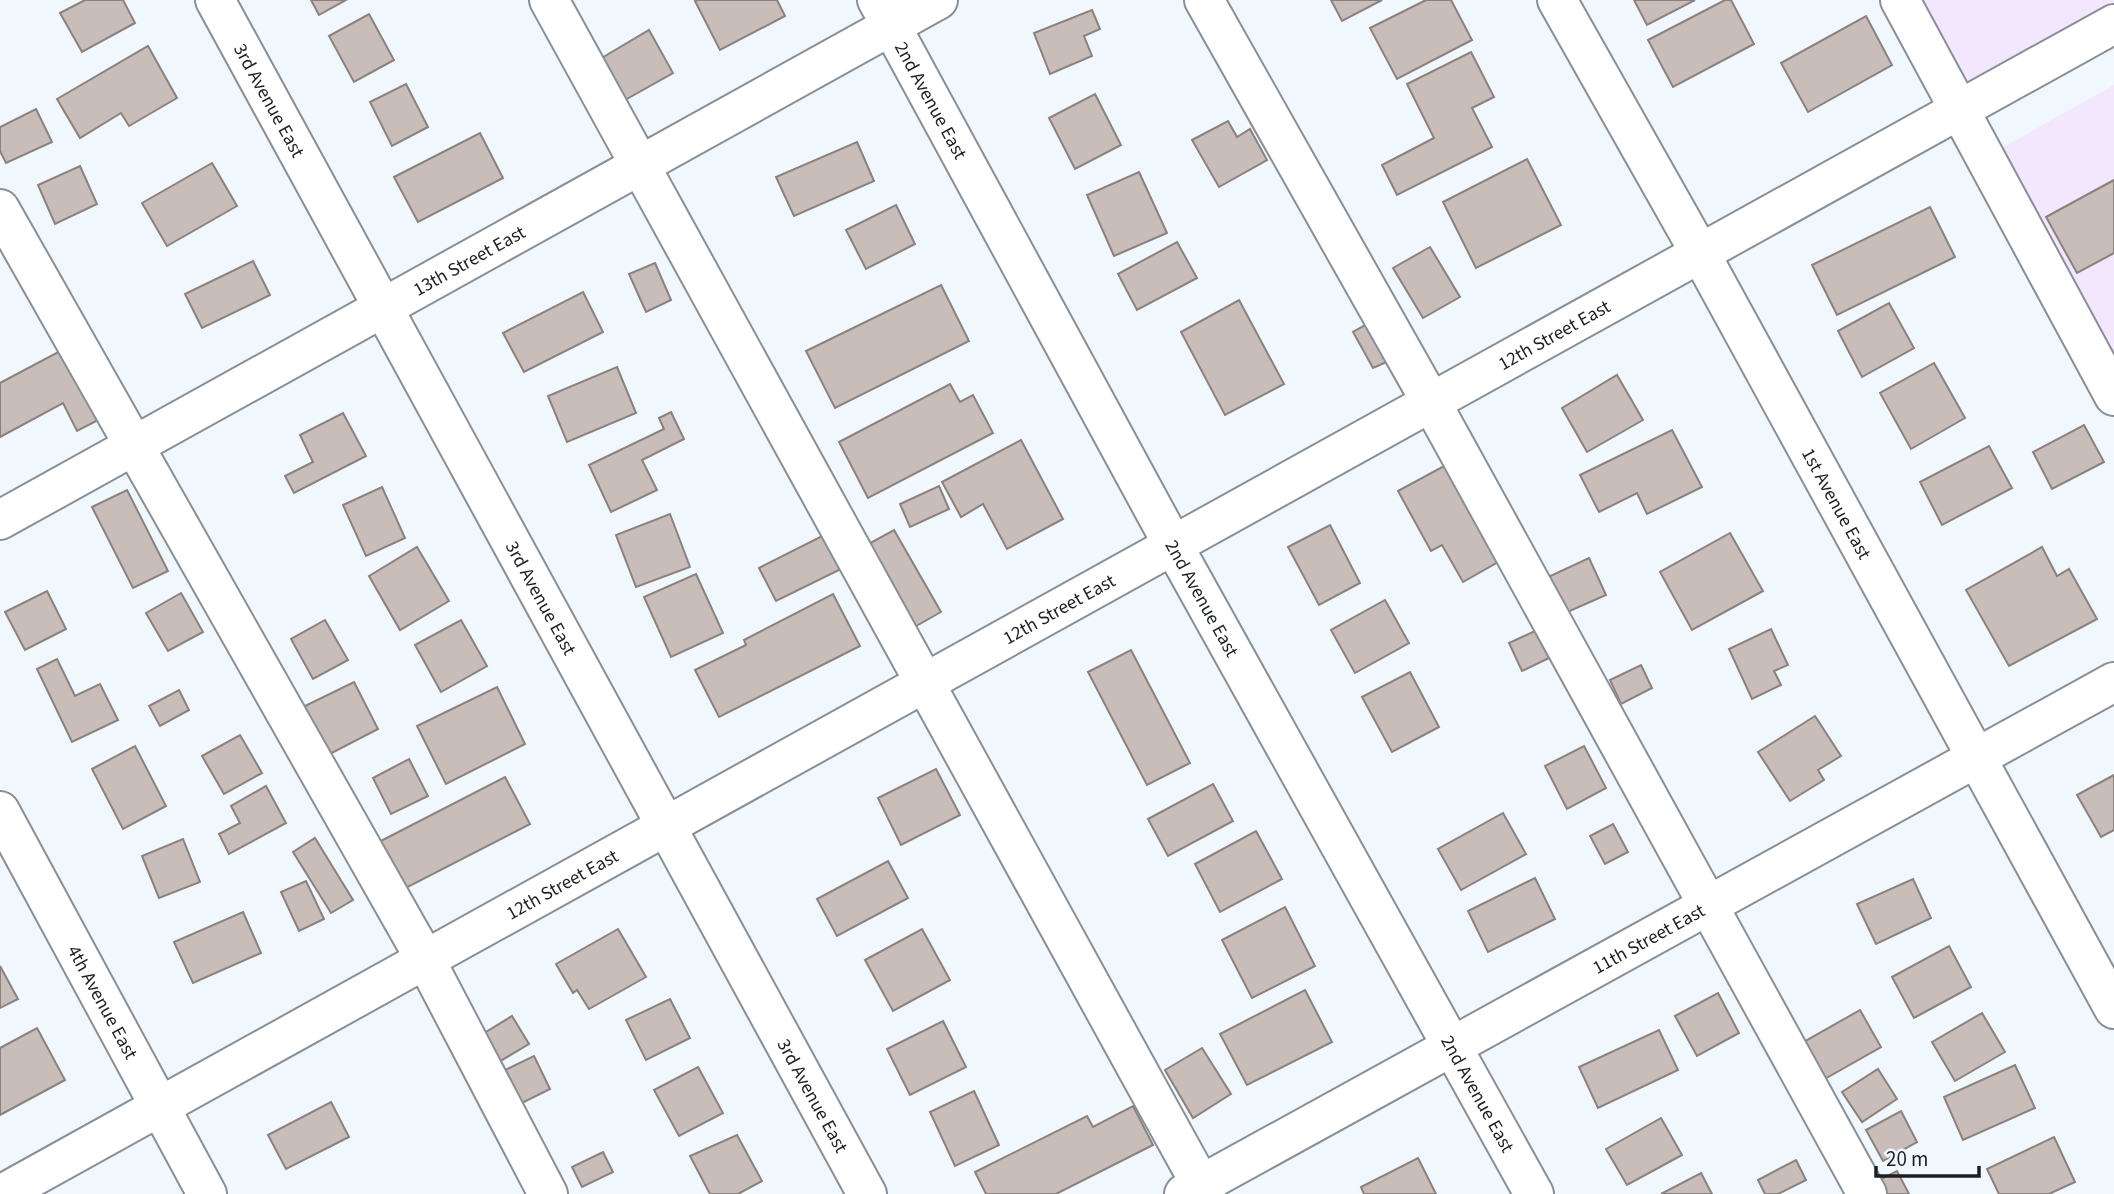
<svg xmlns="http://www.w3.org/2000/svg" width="2114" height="1194" font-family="'Source Sans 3',sans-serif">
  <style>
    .commercial { fill: #f2e7fc }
    .building { fill: #c8bdb8; stroke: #8b817d; stroke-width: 2 }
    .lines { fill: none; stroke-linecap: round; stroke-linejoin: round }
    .minor-casing { stroke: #888f96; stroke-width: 42 }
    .minor { stroke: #fff; stroke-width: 38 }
    .labels { text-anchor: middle; stroke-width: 7; stroke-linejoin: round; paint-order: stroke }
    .street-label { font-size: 19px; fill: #1c1f22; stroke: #f0f7fd }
  </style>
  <rect width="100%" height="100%" fill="#f0f7fd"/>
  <g class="commercial">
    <polygon points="1915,0 2114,0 2114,5 1964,85"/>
    <polygon points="2114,85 2114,372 1991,154"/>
  </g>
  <g class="building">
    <polygon points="85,0 123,0 135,23 82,52 60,13"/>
    <polygon points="311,0 346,0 319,15"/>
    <polygon points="698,0 777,0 785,16 720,50 695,1"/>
    <polygon points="1331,0 1382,0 1342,21"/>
    <polygon points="1426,0 1451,0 1472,40 1397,79 1370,28"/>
    <polygon points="1634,0 1695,0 1647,25"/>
    <polygon points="1725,0 1731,0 1754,44 1673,87 1648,40"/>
    <polygon points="1092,10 1100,29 1084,36 1092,56 1050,74 1034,33"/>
    <polygon points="369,14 394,60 354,82 329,36"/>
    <polygon points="1866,16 1892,65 1808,112 1781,63"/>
    <polygon points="649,30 673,73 625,100 600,59"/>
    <polygon points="148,46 177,98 129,126 121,113 80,138 57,99"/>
    <polygon points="1471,52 1494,97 1472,108 1492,147 1397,195 1382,165 1434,138 1407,84"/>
    <polygon points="406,84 428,127 392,146 370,102"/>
    <polygon points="1095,94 1121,145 1075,169 1049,118"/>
    <polygon points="36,109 52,142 6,163 0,151 0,127"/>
    <polygon points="1228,121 1237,137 1250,129 1267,160 1219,187 1192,140"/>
    <polygon points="480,133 503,178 418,222 394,177"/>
    <polygon points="857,142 874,181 794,216 776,177"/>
    <polygon points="1527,159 1561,225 1476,268 1443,202"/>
    <polygon points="212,163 237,206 167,246 142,203"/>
    <polygon points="80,166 97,204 55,224 38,185"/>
    <polygon points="1139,172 1167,233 1114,256 1087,195"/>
    <polygon points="2114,180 2114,253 2077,273 2046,217"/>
    <polygon points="896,205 915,244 866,269 846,230"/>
    <polygon points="1930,207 1955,257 1837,315 1812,265"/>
    <polygon points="1177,242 1197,278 1137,310 1118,274"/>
    <polygon points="1430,247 1460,297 1423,318 1393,268"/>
    <polygon points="253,261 270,295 202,328 185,294"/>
    <polygon points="655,263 671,300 646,312 629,274"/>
    <polygon points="941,285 969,341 835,408 806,351"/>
    <polygon points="583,292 603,332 524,372 503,333"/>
    <polygon points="1239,300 1284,384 1225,415 1181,332"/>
    <polygon points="1889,303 1914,348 1862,377 1838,331"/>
    <polygon points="1369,323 1389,361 1373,368 1353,332"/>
    <polygon points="62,350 100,419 77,431 63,403 0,437 0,383"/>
    <polygon points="1934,363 1965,418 1911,449 1880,393"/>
    <polygon points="617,367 636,413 567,442 548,396"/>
    <polygon points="1617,375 1643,420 1587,452 1562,408"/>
    <polygon points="950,384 960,402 973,395 993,433 868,498 839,442"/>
    <polygon points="671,412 684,439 642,460 657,490 611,512 589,465 664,429 659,418"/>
    <polygon points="343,413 366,456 294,493 285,476 313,462 300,435"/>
    <polygon points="2084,425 2104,462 2052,489 2033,452"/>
    <polygon points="1672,430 1702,487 1647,514 1637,493 1599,512 1580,475"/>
    <polygon points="1021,440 1063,519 1007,549 983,504 961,517 942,482"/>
    <polygon points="1989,446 2012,488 1942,525 1920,482"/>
    <polygon points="1444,466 1498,562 1463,582 1442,545 1431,551 1398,491"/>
    <polygon points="939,486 949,509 910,527 900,504"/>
    <polygon points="382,487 405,538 366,556 343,505"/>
    <polygon points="127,490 168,571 133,588 92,507"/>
    <polygon points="670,514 690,567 636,587 616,535"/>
    <polygon points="1330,525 1360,583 1319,605 1288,547"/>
    <polygon points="894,530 941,612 911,629 865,546"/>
    <polygon points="828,533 845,567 776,601 759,568"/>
    <polygon points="1730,533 1763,591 1692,630 1660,572"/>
    <polygon points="417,547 449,601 400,630 369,576"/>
    <polygon points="2042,547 2057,576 2069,569 2097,619 2009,666 1966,590"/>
    <polygon points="1589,558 1606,595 1563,614 1546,578"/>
    <polygon points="696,574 723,633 671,657 644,597"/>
    <polygon points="47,591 66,629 25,650 5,612"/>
    <polygon points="181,593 203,632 168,651 146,613"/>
    <polygon points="833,594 860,646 719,717 695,670 746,645 744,640"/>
    <polygon points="1385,600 1409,643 1355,673 1331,630"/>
    <polygon points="325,620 348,660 313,679 291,639"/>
    <polygon points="461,620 487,666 441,692 415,645"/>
    <polygon points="1771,629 1788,665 1774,671 1781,685 1752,699 1729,649"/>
    <polygon points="1535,631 1549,658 1522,671 1509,643"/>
    <polygon points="1131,650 1190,763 1147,785 1088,672"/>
    <polygon points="57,659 75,696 100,684 118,720 72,742 37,669"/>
    <polygon points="1641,665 1652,688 1621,704 1610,680"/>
    <polygon points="1410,672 1439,727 1392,752 1362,697"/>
    <polygon points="354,682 378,729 328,755 303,707"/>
    <polygon points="497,687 525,744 446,784 417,726"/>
    <polygon points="179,690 189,710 160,726 149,706"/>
    <polygon points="1815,716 1841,756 1818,770 1824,780 1790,801 1758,752"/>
    <polygon points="240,735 262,773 224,794 202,756"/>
    <polygon points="135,746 166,806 123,829 92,769"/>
    <polygon points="1584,746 1606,788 1567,809 1545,766"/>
    <polygon points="409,759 428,796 391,814 373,778"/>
    <polygon points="936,769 960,815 901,845 878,798"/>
    <polygon points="2114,775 2114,830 2101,837 2077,795"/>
    <polygon points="505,777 530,824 398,892 373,845"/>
    <polygon points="1213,784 1233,821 1168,856 1148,819"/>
    <polygon points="266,786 286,823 229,854 219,834 240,823 231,806"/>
    <polygon points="1503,813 1526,854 1461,890 1438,849"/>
    <polygon points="1613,824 1628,852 1605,864 1590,836"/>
    <polygon points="1256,831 1282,879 1220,912 1195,864"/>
    <polygon points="315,838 353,900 331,913 293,852"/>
    <polygon points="183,839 200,882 159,898 142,856"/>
    <polygon points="888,861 908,898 837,936 817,899"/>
    <polygon points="1535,878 1555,919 1488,952 1468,911"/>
    <polygon points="1913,879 1931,918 1876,944 1857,904"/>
    <polygon points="306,881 324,919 299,931 281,892"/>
    <polygon points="1285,907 1315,966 1252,998 1222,940"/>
    <polygon points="243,912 261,953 193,983 174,942"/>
    <polygon points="618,929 646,977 589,1009 577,990 573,993 556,964"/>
    <polygon points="922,929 950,980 893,1011 865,960"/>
    <polygon points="1949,946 1971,987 1914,1018 1892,977"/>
    <polygon points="0,966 18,999 0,1008"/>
    <polygon points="1305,990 1332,1042 1247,1085 1220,1034"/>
    <polygon points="1718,993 1739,1033 1697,1056 1675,1016"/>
    <polygon points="670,999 690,1038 646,1060 626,1020"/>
    <polygon points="1860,1010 1881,1047 1823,1080 1802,1043"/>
    <polygon points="1982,1013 2005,1052 1955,1081 1932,1042"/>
    <polygon points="512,1016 529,1044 497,1063 481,1035"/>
    <polygon points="943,1021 966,1067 910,1095 887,1049"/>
    <polygon points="37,1028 65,1080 0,1115 0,1048"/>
    <polygon points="1659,1030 1678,1070 1598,1108 1579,1067"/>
    <polygon points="1202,1048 1231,1094 1193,1118 1165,1070"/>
    <polygon points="534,1056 550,1089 516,1106 499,1073"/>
    <polygon points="2015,1065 2035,1108 1963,1140 1944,1097"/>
    <polygon points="698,1067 723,1113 679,1136 654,1090"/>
    <polygon points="1878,1069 1897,1099 1862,1122 1842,1092"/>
    <polygon points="974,1091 999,1145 955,1166 930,1112"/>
    <polygon points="331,1102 349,1137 286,1169 268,1135"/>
    <polygon points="1133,1106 1153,1145 1056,1194 986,1194 975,1172 1087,1116 1093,1127"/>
    <polygon points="1901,1111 1917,1142 1883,1161 1866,1130"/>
    <polygon points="1661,1118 1682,1155 1627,1185 1606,1149"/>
    <polygon points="737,1135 762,1181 738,1194 710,1194 690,1156"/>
    <polygon points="2054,1137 2075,1182 2049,1194 1999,1194 1987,1169"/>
    <polygon points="603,1152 613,1172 582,1187 572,1167"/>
    <polygon points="1418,1158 1436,1194 1364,1194 1361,1187"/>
    <polygon points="1796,1160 1806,1180 1778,1194 1765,1194 1758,1180"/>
    <polygon points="1897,1171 1909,1194 1879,1194 1873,1183"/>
    <polygon points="1701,1173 1712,1194 1661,1194"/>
  </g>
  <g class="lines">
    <g class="minor-casing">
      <g id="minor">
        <path id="s1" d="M215 0 867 1194"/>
        <polyline points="549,0 1206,1194"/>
        <path id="s2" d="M877 0 1173 545 1534 1194"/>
        <polyline points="1204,0 1431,402 1867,1194"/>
        <path id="s3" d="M1557 0 1700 253 2114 1009"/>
        <polyline points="1900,0 2114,396"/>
        <polyline points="0,209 425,959 548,1194"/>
        <path id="s4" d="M0 520 938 0"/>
        <path id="s5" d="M0 811 207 1194"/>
        <path id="s6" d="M2 1194 2114 24"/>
        <path id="s7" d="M1184 1194 2114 682"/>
      </g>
    </g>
    <use href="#minor" class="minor"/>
  </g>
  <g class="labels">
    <g class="street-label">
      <text dy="7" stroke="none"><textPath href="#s1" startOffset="114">3rd Avenue East</textPath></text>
      <text dy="7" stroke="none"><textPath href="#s2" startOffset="114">2nd Avenue East</textPath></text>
      <text dy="7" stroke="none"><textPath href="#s4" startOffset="536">13th Street East</textPath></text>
      <text dy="7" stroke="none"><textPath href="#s6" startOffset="1774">12th Street East</textPath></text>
      <text dy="7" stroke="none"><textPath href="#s3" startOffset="576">1st Avenue East</textPath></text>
      <text dy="7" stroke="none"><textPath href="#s1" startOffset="681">3rd Avenue East</textPath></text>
      <text dy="7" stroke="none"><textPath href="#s2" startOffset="681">2nd Avenue East</textPath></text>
      <text dy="7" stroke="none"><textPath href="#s6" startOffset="1208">12th Street East</textPath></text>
      <text dy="7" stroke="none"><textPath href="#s6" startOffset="640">12th Street East</textPath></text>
      <text dy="7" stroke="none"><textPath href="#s7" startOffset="530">11th Street East</textPath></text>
      <text dy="7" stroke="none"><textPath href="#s5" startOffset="217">4th Avenue East</textPath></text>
      <text dy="7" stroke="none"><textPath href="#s1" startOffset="1248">3rd Avenue East</textPath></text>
      <text dy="7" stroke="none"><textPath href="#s2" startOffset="1248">2nd Avenue East</textPath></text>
    </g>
  </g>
  <path d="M1876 1166v10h103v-10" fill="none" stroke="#1c1f22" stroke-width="3.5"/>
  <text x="1886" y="1166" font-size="21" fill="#1c1f22" stroke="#f0f7fd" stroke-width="5" paint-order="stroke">20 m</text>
</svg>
